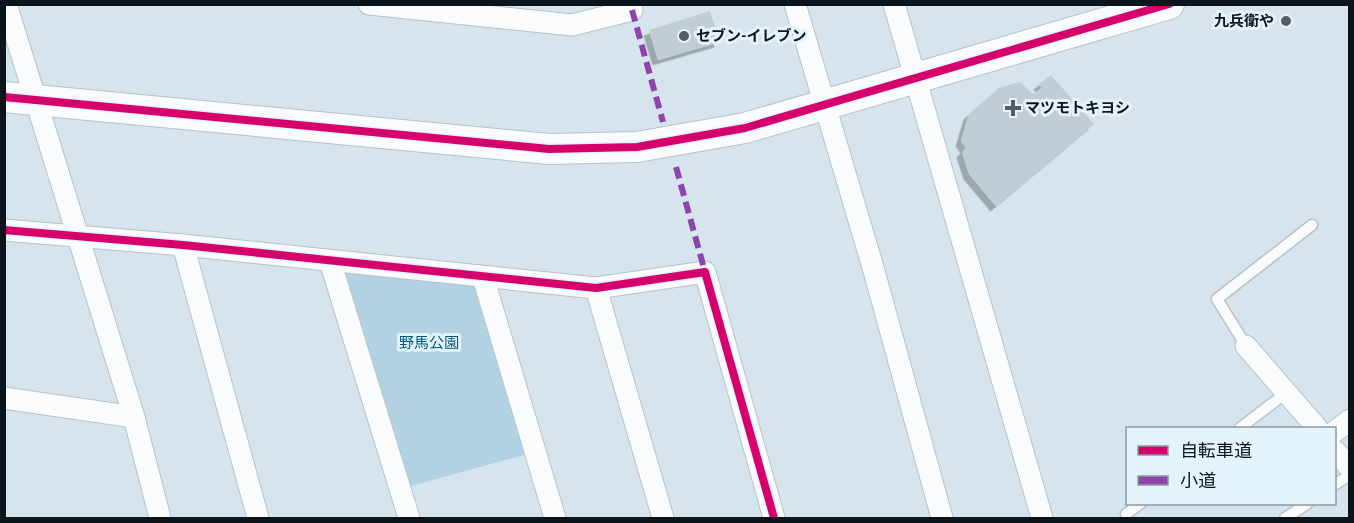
<svg xmlns="http://www.w3.org/2000/svg" width="1354" height="523" font-family="Lato,'Noto Sans JP',sans-serif">
  <style>
    .park { fill: #b2d2e3 }
    .building { fill: #c2ccd4; filter: url(#shadow) }
    .lines { fill: none; stroke-linecap: round; stroke-linejoin: round }
    .lane-casing { stroke: #b6c3c9; stroke-width: 13 }
    .street-casing { stroke: #b6c3c9; stroke-width: 23 }
    .secondary-casing { stroke: #b6c3c9; stroke-width: 32 }
    .lane { stroke: #f9fbfc; stroke-width: 10 }
    .street { stroke: #f9fbfc; stroke-width: 21 }
    .secondary { stroke: #f9fbfc; stroke-width: 30 }
    .quiet { stroke: #8e44ad; stroke-width: 6; stroke-dasharray: 12 6; stroke-linecap: butt }
    .cycleway-casing { stroke: #e2f3fc; stroke-width: 11 }
    .cycleway { stroke: #d6006c; stroke-width: 8 }
    .poi-dot { fill: #525e64; stroke: #e2f3fc; stroke-width: 2 }
    .labels { text-anchor: middle; stroke-width: 6; stroke-linejoin: round; paint-order: stroke }
    .poi-label { font-size: 15px; font-weight: bold; fill: #0b151b; stroke: #e2f3fc; text-anchor: start }
    .park-label { font-size: 15px; fill: #005b7d; stroke: #e2f3fc }
  </style>
  <defs>
    <filter id="shadow"><feDropShadow dx="-5.5" dy="5.5" stdDeviation="0" flood-color="#0004"/></filter>
  </defs>
  <rect width="100%" height="100%" fill="#d6e5ed"/>
  <polygon class="park" points="330,261 483,277 535,452 400,489"/>
  <g class="building">
    <polygon points="710,11 720,42 658,60 649,30"/>
    <polygon points="1051,75 1094,124 996,206 969,174 962,152 966,148 961,141 969,114 999,88 1020,82 1033,94 1042,88 1039,84"/>
  </g>
  <g class="lines">
    <g class="lane-casing">
      <g id="lane">
        <polyline points="1246,346 1217,299 1312,225"/>
        <polyline points="1240,428 1286,393"/>
        <polyline points="1334,485 1350,475"/>
        <polyline points="1126,514 1140,504"/>
        <polyline points="1285,518 1307,504"/>
      </g>
    </g>
    <g class="street-casing">
      <g id="street">
        <polyline points="6,4 134,417 160,518"/>
        <polyline points="369,4 572,25 632,10 630,4"/>
        <polyline points="795,4 874,271 942,518"/>
        <polyline points="894,4 1042,518"/>
        <polyline points="4,230 183,245 596,288 705,272 774,518"/>
        <polyline points="183,245 258,518"/>
        <polyline points="330,261 409,518"/>
        <polyline points="483,277 555,518"/>
        <polyline points="596,288 663,518"/>
        <polyline points="1246,346 1317,428"/>
        <polyline points="4,398 134,417"/>
        <polyline points="1334,432 1350,420"/>
        <polyline points="1334,450 1350,468"/>
      </g>
    </g>
    <g class="secondary-casing">
      <polyline id="secondary" points="4,97 549,149 637,147 745,128 1169,4"/>
    </g>
    <use href="#lane" class="lane"/>
    <use href="#street" class="street"/>
    <use href="#secondary" class="secondary"/>
    <g class="quiet">
      <polyline points="632,10 663,122"/>
      <polyline points="676,167 705,272"/>
    </g>
    <g class="cycleway-casing">
      <g id="cycleway">
        <polyline points="4,97 549,149 637,147 745,128 1169,4"/>
        <polyline points="4,230 183,245 596,288 705,272 774,518"/>
      </g>
    </g>
    <use href="#cycleway" class="cycleway"/>
  </g>
  <g class="poi-dot">
    <circle cx="1286" cy="21" r="6"/>
    <circle cx="684" cy="36" r="6"/>
    <path d="M1010 99h6v6h6v6h-6v6h-6v-6h-6v-6h6z"/>
  </g>
  <g class="labels">
    <g class="poi-label">
      <text x="1274" y="26" text-anchor="end">九兵衛や</text>
      <text x="696" y="41">セブン-イレブン</text>
      <text x="1025" y="113">マツモトキヨシ</text>
    </g>
    <g class="park-label">
      <text x="429" y="348">野馬公園</text>
    </g>
  </g>
  <rect width="1354" height="523" fill="none" stroke="#0b151b" stroke-width="12"/>
  <rect x="1126" y="427" width="210" height="78" fill="#e2f3fc" stroke="#8c9aa2" stroke-width="1.5"/>
  <rect x="1138" y="446" width="30" height="9" fill="#d6006c" stroke="#8c9aa2" stroke-width="1.5"/>
  <text x="1180" y="457" font-size="18" fill="#0b151b">自転車道</text>
  <rect x="1138" y="476" width="30" height="9" fill="#8e44ad" stroke="#8c9aa2" stroke-width="1.5"/>
  <text x="1180" y="487" font-size="18" fill="#0b151b">小道</text>
</svg>
